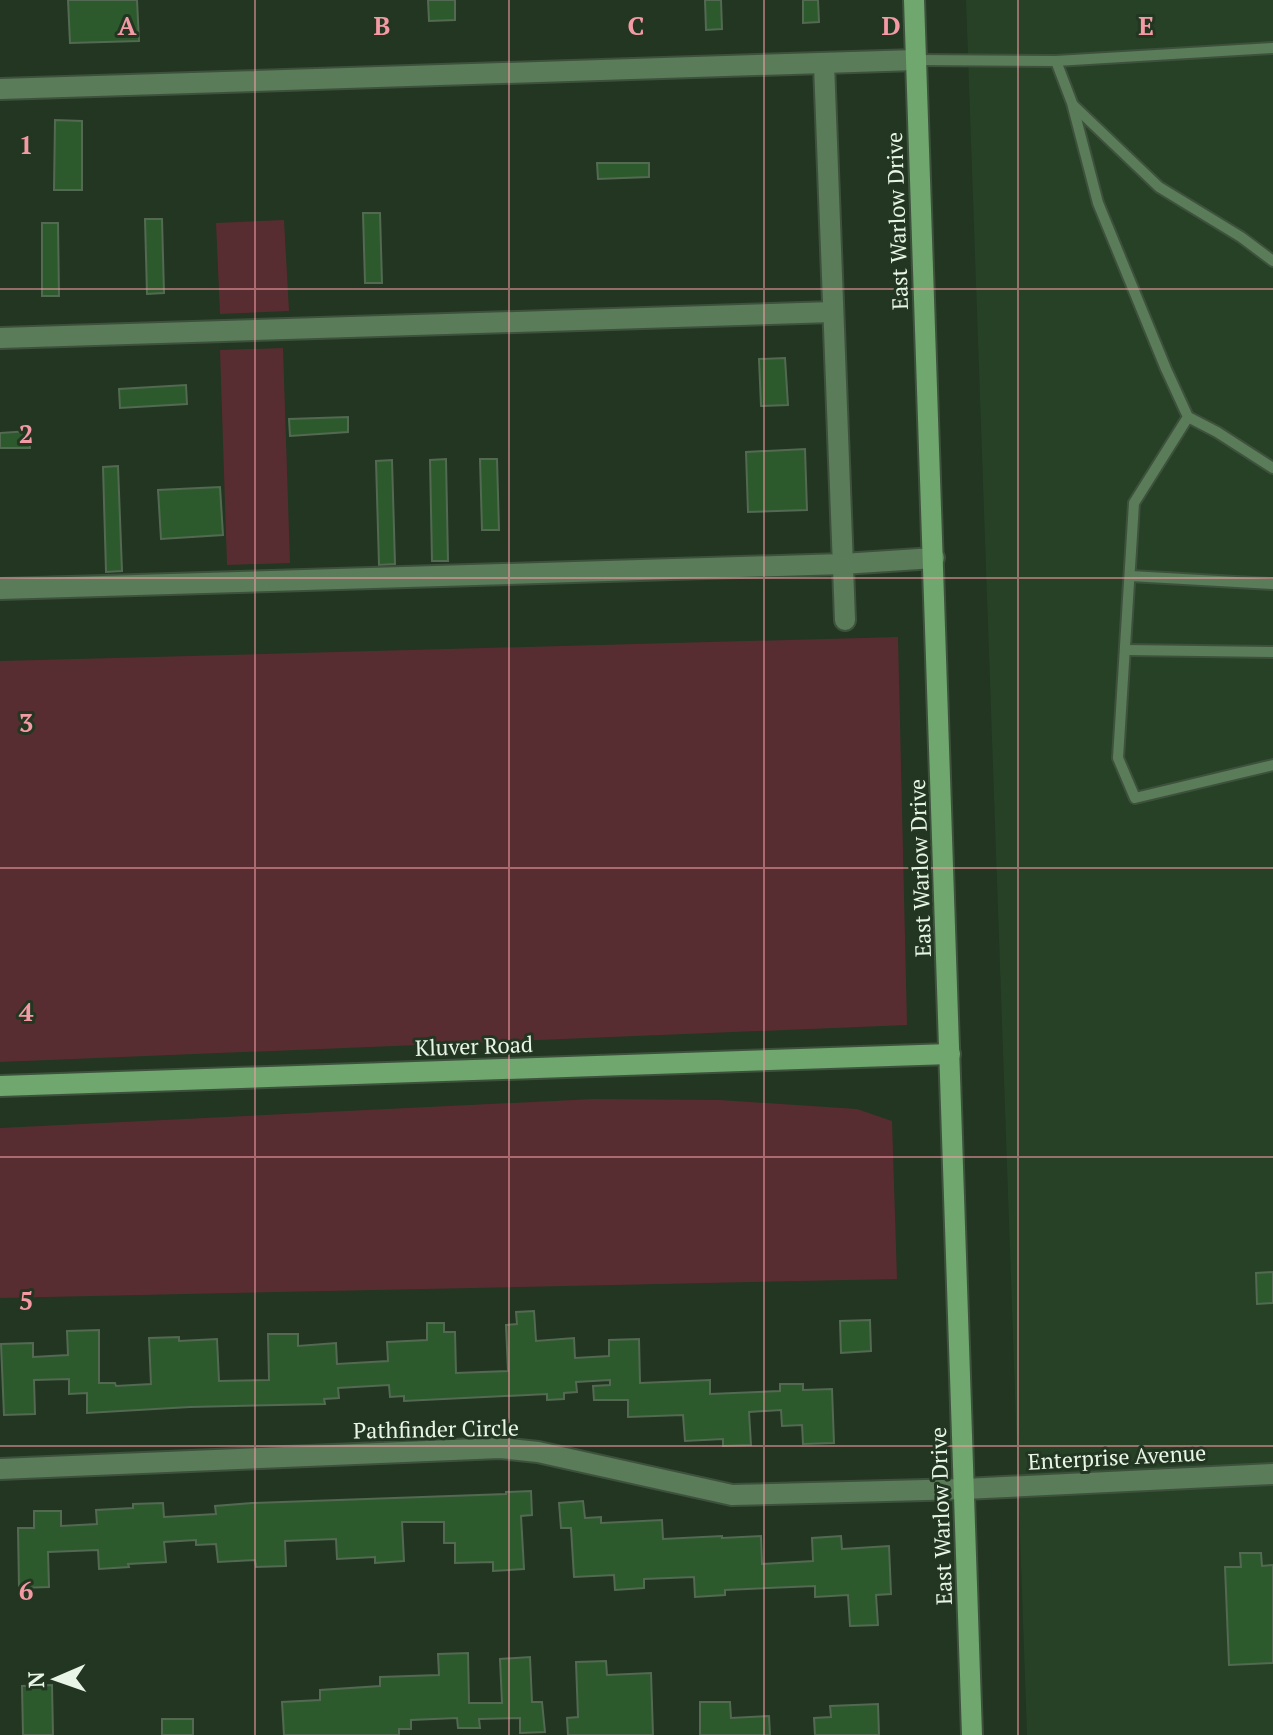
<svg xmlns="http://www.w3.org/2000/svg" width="1273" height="1735" font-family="'PT Serif',serif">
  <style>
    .built { fill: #264126 }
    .green { fill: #572d32 }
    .building { fill: #2d5a2d; stroke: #536952; stroke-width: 2 }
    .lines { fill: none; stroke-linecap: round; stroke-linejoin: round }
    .lane-casing { stroke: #3e513d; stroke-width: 14 }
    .street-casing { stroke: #3e513d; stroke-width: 24 }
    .secondary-casing { stroke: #3e513d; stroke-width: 24 }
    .lane { stroke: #5a7c59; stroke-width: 10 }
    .street { stroke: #5a7c59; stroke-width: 20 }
    .secondary { stroke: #6fa76e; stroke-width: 20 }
    .grid { fill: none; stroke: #f49aa4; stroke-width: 2; stroke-opacity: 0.55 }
    .labels { text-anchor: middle; stroke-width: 6; stroke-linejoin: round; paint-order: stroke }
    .street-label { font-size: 22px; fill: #e8f5e7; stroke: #223621 }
    .grid-label { font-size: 26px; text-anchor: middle; font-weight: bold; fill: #f49aa4; stroke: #223621; stroke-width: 6; stroke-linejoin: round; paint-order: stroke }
  </style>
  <rect width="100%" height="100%" fill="#223621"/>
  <polygon class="built" points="966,0 1273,0 1273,1735 1027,1735"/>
  <g class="green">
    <polygon points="284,220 289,311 220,314 216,223"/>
    <polygon points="283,348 290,563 227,565 220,350"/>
    <polygon points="898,637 907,1025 0,1062 0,661"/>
    <polygon points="593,1099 720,1100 857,1109 892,1121 897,1279 0,1298 0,1128"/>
  </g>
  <g class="building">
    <polygon points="68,0 137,0 139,41 70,43"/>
    <polygon points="428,0 455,0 455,20 429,21"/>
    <polygon points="705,0 721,0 722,29 706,30"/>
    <polygon points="803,0 818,0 819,22 803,23"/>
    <polygon points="55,120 82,121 82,190 54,190"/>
    <polygon points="597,163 649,163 649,177 598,179"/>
    <polygon points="363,213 380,213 382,283 365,283"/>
    <polygon points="145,219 162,219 164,293 147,294"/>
    <polygon points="42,223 58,223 59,296 42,296"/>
    <polygon points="785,358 788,405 761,406 759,359"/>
    <polygon points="186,385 187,404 120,408 119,389"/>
    <polygon points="348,417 348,432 290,436 289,419"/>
    <polygon points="29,431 30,448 0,448 0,433"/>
    <polygon points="805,449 807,510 748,512 746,452"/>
    <polygon points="446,459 448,561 432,561 430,460"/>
    <polygon points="480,459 497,459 499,530 482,530"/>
    <polygon points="392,460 395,564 379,565 376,461"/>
    <polygon points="118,466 122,571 106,572 103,467"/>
    <polygon points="220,487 223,535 161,539 158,490"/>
    <polygon points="1273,1272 1273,1303 1257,1304 1256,1273"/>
    <polygon points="534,1311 536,1341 574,1338 575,1358 609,1356 609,1340 639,1339 640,1383 710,1380 710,1394 780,1391 780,1384 803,1384 803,1390 832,1389 834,1443 803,1444 802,1425 782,1426 781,1410 749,1412 751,1445 723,1446 723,1439 685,1441 683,1415 628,1417 628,1400 594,1400 593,1386 610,1385 610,1380 576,1382 577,1392 564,1393 564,1399 547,1400 547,1394 404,1401 404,1396 390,1397 389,1385 338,1388 339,1398 324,1399 325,1404 190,1407 87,1413 87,1393 69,1394 69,1379 34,1380 35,1414 4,1415 1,1344 33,1343 33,1357 68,1355 67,1331 99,1330 99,1383 115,1383 116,1386 151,1384 149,1338 179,1337 179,1341 217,1339 219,1381 269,1380 268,1334 298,1334 298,1346 336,1343 337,1364 388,1361 387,1342 427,1340 427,1323 444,1323 444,1332 455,1332 456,1373 508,1371 506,1325 517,1324 516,1312"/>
    <polygon points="870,1320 871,1351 841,1353 840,1321"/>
    <polygon points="531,1491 532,1515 521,1516 524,1569 493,1571 493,1562 455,1563 455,1543 444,1543 444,1522 402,1522 404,1561 375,1563 375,1557 337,1559 336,1539 285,1541 286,1566 256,1567 255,1560 218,1562 216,1544 196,1545 196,1540 164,1542 166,1562 128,1564 129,1567 99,1569 98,1550 48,1552 49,1587 19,1588 18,1528 34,1528 34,1511 61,1511 61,1526 97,1524 96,1510 133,1508 133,1504 163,1503 164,1517 216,1514 215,1506 252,1503 506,1494 506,1492"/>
    <polygon points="583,1501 585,1518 601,1517 601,1523 662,1520 663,1539 722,1536 722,1538 761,1536 762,1564 813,1561 812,1538 841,1536 842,1549 889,1546 891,1594 876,1595 878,1625 850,1626 848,1595 815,1597 815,1586 725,1590 725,1595 695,1597 694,1577 644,1579 644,1588 615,1590 614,1575 574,1577 571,1528 561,1528 559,1503"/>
    <polygon points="1240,1553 1261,1553 1262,1566 1273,1565 1273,1663 1229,1665 1225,1567 1241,1567"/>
    <polygon points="468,1653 469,1703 502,1703 500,1659 530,1657 532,1702 542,1702 545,1732 520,1733 520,1718 479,1719 480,1728 458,1728 457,1718 411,1720 411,1729 399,1729 399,1735 284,1735 282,1702 320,1700 320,1690 380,1686 380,1677 439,1675 438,1654"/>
    <polygon points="606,1661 607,1675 651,1673 653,1735 568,1735 567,1718 578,1717 576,1662"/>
    <polygon points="52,1685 53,1735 23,1735 22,1686"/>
    <polygon points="700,1702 730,1702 731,1718 769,1716 770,1735 700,1735"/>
    <polygon points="878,1704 879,1735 815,1735 814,1718 831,1717 830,1706"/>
    <rect x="162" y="1719" width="31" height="16"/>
  </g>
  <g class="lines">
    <g class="lane-casing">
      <g id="lane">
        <polyline points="916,60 1056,61 1273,48"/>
        <polyline points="1056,61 1072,103 1098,203 1166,369 1188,417 1134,503 1118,758 1135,798 1273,765"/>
        <polyline points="1073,105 1159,187 1241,237 1273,261"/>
        <polyline points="1188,417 1217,432 1273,468"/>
        <polyline points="1130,576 1273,584"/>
        <polyline points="1126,650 1273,652"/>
      </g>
    </g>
    <g class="street-casing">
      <g id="street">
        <polyline points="824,64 845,620"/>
        <polyline points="0,89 916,60"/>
        <polyline points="0,338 833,312"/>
        <polyline points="0,589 843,564 934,558"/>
        <polyline points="0,1469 500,1448 538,1452 732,1495 964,1489 1273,1474"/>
      </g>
    </g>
    <g class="secondary-casing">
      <g id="secondary">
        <polyline points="914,0 972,1735"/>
        <polyline points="0,1086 950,1054"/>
      </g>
    </g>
    <use href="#lane" class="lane"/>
    <use href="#street" class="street"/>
    <use href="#secondary" class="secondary"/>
  </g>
  <path class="grid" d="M255 0V1735M509 0V1735M764 0V1735M1018 0V1735M0 289H1273M0 578H1273M0 868H1273M0 1157H1273M0 1446H1273"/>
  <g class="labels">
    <g class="street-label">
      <text transform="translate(897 221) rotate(-92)" y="8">East Warlow Drive</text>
      <text transform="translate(920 868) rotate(-92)" y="8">East Warlow Drive</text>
      <text transform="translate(474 1046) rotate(-2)" y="8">Kluver Road</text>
      <text transform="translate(436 1429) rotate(-1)" y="8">Pathfinder Circle</text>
      <text transform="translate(1117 1457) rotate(-3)" y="8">Enterprise Avenue</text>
      <text transform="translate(941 1516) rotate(-92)" y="8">East Warlow Drive</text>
    </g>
  </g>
  <g class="grid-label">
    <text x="127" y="35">A</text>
    <text x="382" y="35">B</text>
    <text x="636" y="35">C</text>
    <text x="891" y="35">D</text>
    <text x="1146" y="35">E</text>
    <text x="26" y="154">1</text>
    <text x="26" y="443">2</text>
    <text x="26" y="732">3</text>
    <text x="26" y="1021">4</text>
    <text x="26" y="1310">5</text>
    <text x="26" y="1600">6</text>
  </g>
  <g transform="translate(56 1679) rotate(268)" stroke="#223621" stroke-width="6" paint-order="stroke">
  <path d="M0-6L14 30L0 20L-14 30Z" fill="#e8f5e7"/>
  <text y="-12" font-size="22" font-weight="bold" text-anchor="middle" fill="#e8f5e7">N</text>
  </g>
</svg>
